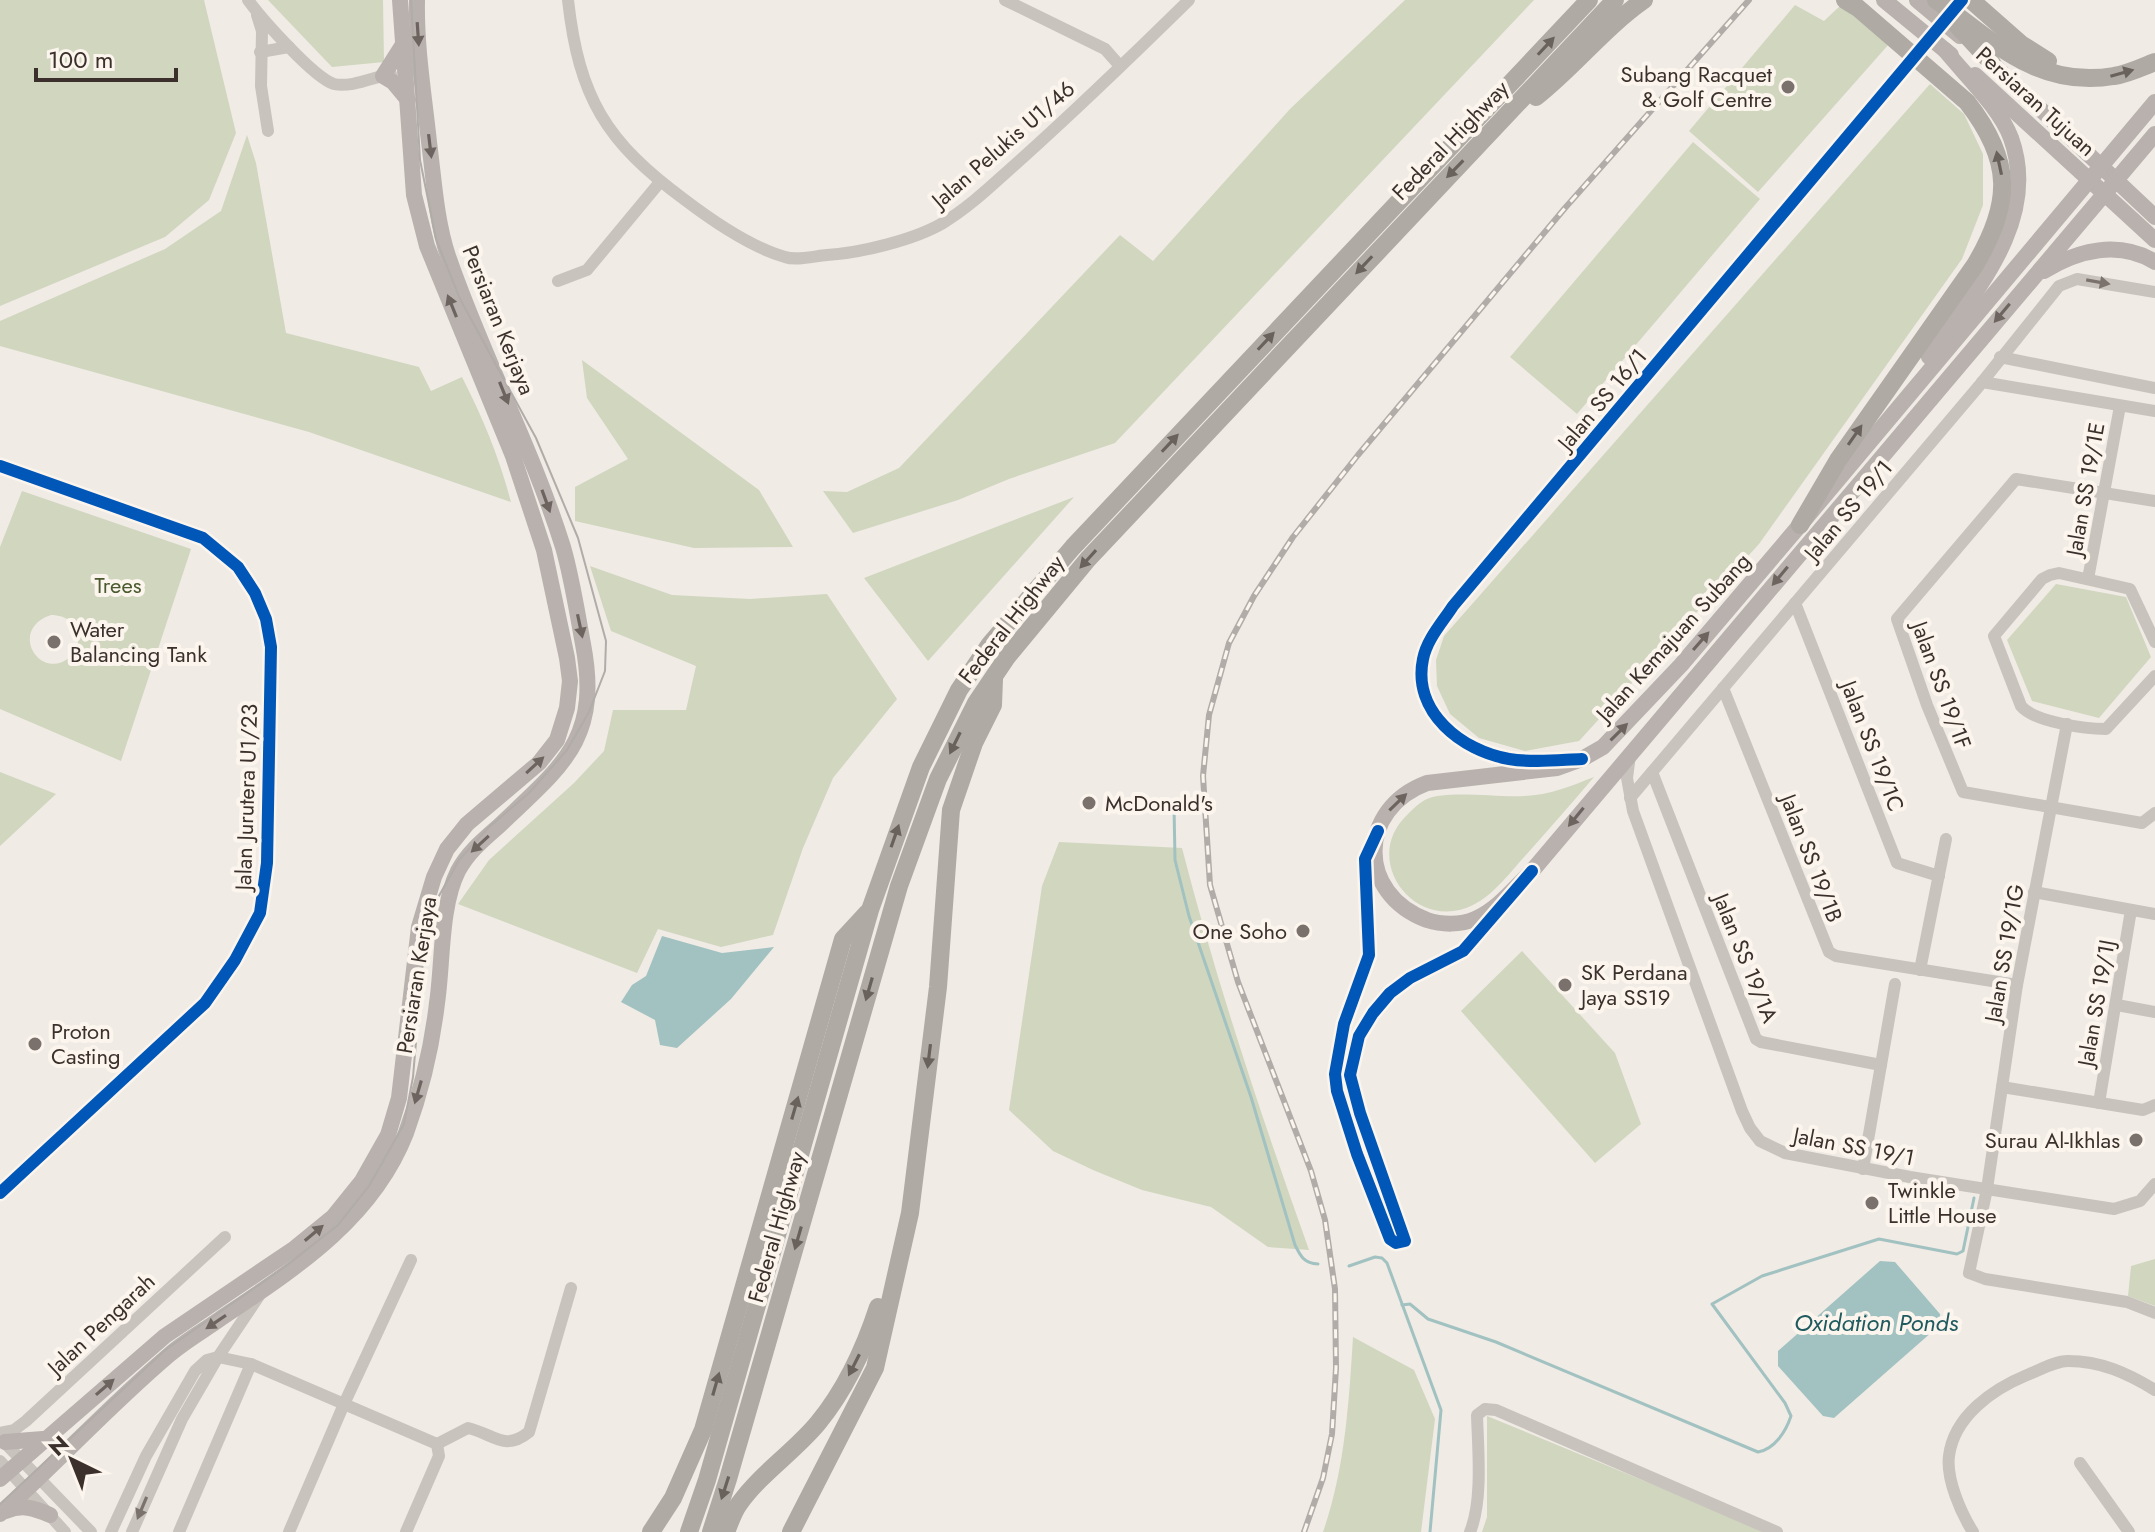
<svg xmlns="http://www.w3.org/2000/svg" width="2155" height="1532" font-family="Jost,sans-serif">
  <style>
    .green { fill: #d1d6bf; fill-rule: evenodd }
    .water { fill: #a1c2c1 }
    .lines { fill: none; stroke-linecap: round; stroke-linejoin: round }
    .stream { stroke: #a1c2c1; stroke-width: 3 }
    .minor { stroke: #c9c3be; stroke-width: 12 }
    .major { stroke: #b8b1ad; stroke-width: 16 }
    .highway { stroke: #afaaa4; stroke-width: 18 }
    .tram { stroke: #b1aca8; stroke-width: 2 }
    .rail-casing { stroke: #b1aca8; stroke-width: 6 }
    .rail { stroke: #fbf5ee; stroke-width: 3; stroke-dasharray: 9; stroke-linecap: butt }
    .cycleway-casing { stroke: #fbf5ee; stroke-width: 17 }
    .cycleway { stroke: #0057b8; stroke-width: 12 }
    .oneway { fill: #6d645f }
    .oneway2 { fill: #69615b }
    .oneway3 { fill: #7b726d }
    .poi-dot { fill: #7a716c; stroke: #fbf5ee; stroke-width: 3 }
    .labels { text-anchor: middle; stroke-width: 8; stroke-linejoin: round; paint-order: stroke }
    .poi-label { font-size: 22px; fill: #3b302b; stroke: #fbf5ee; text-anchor: start }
    .street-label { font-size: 22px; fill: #3b302b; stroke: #fbf5ee }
    .park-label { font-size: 22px; fill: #4a5a2e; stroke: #fbf5ee }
    .water-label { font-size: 24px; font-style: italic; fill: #1f5a5e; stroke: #fbf5ee }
  </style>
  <rect width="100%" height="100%" fill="#f0ebe5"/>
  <g class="green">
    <polygon points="0,0 204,0 236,133 209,200 165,237 0,306"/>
    <polygon points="268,0 383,0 384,62 332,67"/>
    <polygon points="1405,0 1534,0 1115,443 1009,479 958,500 853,533 823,491 847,492 899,468 1120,235 1153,261 1290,109"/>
    <polygon points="1795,5 1824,21 1841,5 1889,44 1758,192 1689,131"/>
    <polygon points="1930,84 1964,114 1983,154 1983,205 1962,259 1759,544 1579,741 1525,751 1479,738 1450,714 1437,686 1436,660 1444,636"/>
    <path d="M247 135 256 163 286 333 419 367 431 391 462 377C483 418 499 457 511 502L309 432 0 346V321L165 249 221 211Z"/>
    <polygon points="1693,142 1760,199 1577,414 1510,357"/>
    <polygon points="582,360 759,490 793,547 694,548 575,521 575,487 628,459 587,398"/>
    <path d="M22 491 191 549 121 761 0 709V547ZM51 615C67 615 80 625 78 642 77 649 74 655 69 658 39 681 8 629 51 615Z"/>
    <polygon points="1074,497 928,661 864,578"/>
    <polygon points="590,566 672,595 750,599 827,594 897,699 833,778 803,848 773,935 721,947 658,929 637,973 458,904 489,860 574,783 604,751 613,710 686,710 696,666 611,631"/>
    <polygon points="2056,584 2126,597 2151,657 2099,718 2032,701 2007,640"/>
    <polygon points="0,772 56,794 0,846"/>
    <path d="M1594 777C1572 803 1549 829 1526 855 1510 872 1495 894 1473 905 1415 934 1359 859 1408 814 1413 809 1420 802 1427 799 1448 790 1500 798 1524 796 1550 795 1571 786 1594 777Z"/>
    <path d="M1059 842 1182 848C1217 984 1262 1118 1309 1250L1268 1247 1211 1207 1142 1190 1093 1170 1053 1151 1009 1110 1042 886Z"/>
    <polygon points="1522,951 1615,1053 1641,1124 1595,1163 1461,1011"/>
    <polygon points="2155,1259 2155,1306 2128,1296 2131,1266"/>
    <path d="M1353 1337 1414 1370 1435 1419 1421 1532H1323C1345 1469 1349 1402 1353 1337Z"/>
    <polygon points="1487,1416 1768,1532 1482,1532 1487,1517"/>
  </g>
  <g class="water">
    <polygon points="662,936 722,953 774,947 731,999 677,1048 660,1045 655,1020 621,1002 632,985 646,976"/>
    <polygon points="1880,1261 1895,1262 1940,1314 1941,1324 1834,1418 1823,1416 1778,1366 1778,1351"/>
  </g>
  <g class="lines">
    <g class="stream">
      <path d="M1174 806 1175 860 1189 916 1251 1097 1295 1245C1301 1257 1304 1263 1318 1264"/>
      <polyline points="1349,1266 1375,1257 1382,1258 1387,1263 1441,1410 1430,1532"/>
      <path d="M1402 1305 1410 1304 1428 1319 1496 1342 1758 1452C1775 1449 1786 1431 1791 1416L1785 1403 1712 1304 1762 1276 1879 1239 1957 1254 1963 1251 1974 1198"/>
    </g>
    <g class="minor">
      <path d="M248 0C261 18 314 78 334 84 351 88 374 77 391 74"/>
      <path d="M568 0C579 98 606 142 685 200 714 222 750 247 785 257 796 261 814 256 827 255 860 253 914 240 943 223 971 206 993 184 1018 162 1076 110 1133 55 1189 0"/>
      <polyline points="1005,0 1105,49 1120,66"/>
      <polyline points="257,15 262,31 261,86 268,131"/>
      <polyline points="260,52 289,47"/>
      <polyline points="558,281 587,270 660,182"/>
      <polyline points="2000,357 2155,388"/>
      <polyline points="1982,382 2155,411"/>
      <polyline points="0,466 203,538 238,567 255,593 266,619 271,647 267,863 260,913 235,960 205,1003 0,1193"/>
      <polyline points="2155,501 2016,479 1897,619 1927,705 1963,792 2142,823 2155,813"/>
      <polyline points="2088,579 2120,406"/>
      <polyline points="1795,603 1897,863 1939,876"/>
      <path d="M2155 642 2130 589 2059 573 2050 575 2042 579 1994 636 2021 706C2034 722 2086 729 2106 729L2155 676"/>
      <polyline points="1723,688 1829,952 1836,956 2017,985"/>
      <polyline points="2067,724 2017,985 1987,1189 1969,1273 1985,1279 2127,1302 2155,1313"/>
      <polyline points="1630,755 1627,778 1633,811 1742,1111 1750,1128 1760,1141 1785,1153 1910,1177 2114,1209 2140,1201 2155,1184"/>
      <path d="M1565 760C1541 761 1515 763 1492 755 1451 743 1414 705 1423 659 1427 639 1441 623 1453 606L1962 0"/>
      <polyline points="1652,772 1756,1039 1761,1042 1881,1065"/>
      <polyline points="1630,798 1979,386 2059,286 2077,279 2155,292"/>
      <polyline points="1372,842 1365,859 1364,875 1369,955 1344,1024 1335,1074 1337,1091 1357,1154 1392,1242 1405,1241 1355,1095 1350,1075 1353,1055 1359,1036 1373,1013 1390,993 1410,978 1463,951 1502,908"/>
      <polyline points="2034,892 2155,914"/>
      <polyline points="1920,970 1946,839"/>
      <polyline points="2117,1005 2155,1012"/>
      <polyline points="2002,1087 2143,1110 2155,1105"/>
      <polyline points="2099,1103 2131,910"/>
      <polyline points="1863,1169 1895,984"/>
      <polyline points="0,1433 14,1430 26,1421 225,1237"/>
      <polyline points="2,1440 91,1532"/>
      <path d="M437 1444 468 1428C494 1434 504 1452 529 1432L571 1288"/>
      <polyline points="0,1461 65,1532"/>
      <polyline points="2080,1463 2129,1532"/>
      <polyline points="111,1532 146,1456 195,1371 207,1360 218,1357 251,1364 437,1444"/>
      <polyline points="132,1532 182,1419 218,1357 259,1296"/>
      <polyline points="179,1532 251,1364"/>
      <polyline points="289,1532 344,1404 411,1260"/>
      <polyline points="406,1532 439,1456 437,1444"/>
      <path d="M1470 1532C1483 1501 1478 1449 1477 1415L1485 1409 1496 1410 1777 1532"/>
      <path d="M1973 1532C1961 1513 1946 1479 1949 1456 1954 1416 1993 1389 2027 1375 2040 1370 2055 1361 2068 1361 2101 1361 2127 1373 2155 1390"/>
    </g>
    <g class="major">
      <polyline points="1884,0 1951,55"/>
      <polyline points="1917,0 1960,36"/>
      <polyline points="402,46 383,76 393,82 408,100"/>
      <polyline points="1984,56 2155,217"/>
      <polyline points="1975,75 2155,240"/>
      <path d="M2155 102 1800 525 1681 665 1603 747 1582 759 1557 768 1427 783C1357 809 1357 894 1427 920 1442 925 1461 925 1475 919 1497 910 1515 887 1532 871L2155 134"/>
      <path d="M2044 271C2078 250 2119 240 2155 262"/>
      <path d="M1929 357C1973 294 2041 221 2011 138 2000 108 1965 75 1945 50"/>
      <polyline points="5,1442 43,1439"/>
      <polyline points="0,1479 165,1336 295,1248 333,1217 362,1181 388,1135 399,1098 419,927 434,877 447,849 467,824 539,763 557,740 567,708 570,681 567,658 544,550 513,456 427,246 414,195 400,0"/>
      <path d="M6 1511C22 1504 34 1508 50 1515"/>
      <path d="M0 1514C57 1463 110 1405 169 1355 184 1342 203 1331 220 1319 294 1269 372 1220 406 1133 421 1092 432 1046 437 1003 443 963 440 907 458 871 468 852 484 839 500 825 563 765 601 739 583 644 577 612 572 578 563 547 532 448 482 355 448 256 436 220 434 180 429 142 424 95 416 48 417 0"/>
    </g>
    <g class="highway">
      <path d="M1936 0C1993 41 2038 89 2114 76 2128 74 2142 67 2155 62"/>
      <polyline points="1971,0 2021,44 2048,61"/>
      <polyline points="1954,22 1992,63"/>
      <path d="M1536 97C1574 67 1604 28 1644 0"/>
      <path d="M1800 525 1838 460 1975 265C2012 203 2013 161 1967 102L1858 8 1845 0"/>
      <polyline points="651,1532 673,1498 703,1430 843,939 867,913"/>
      <polyline points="689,1532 707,1480 870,910 921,767 959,690 990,644 1073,547 1589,0"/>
      <polyline points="711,1532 728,1479 899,886 938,779 976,703 1007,657 1088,559 1615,0"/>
      <path d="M726 1532C730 1523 733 1512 739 1504 761 1473 794 1452 818 1423 845 1390 865 1347 878 1307"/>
      <polyline points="791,1532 875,1368 910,1213 938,987 951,810 974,743 993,705 994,679"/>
    </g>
    <polyline class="tram" points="0,1504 165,1350 286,1266 338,1225 369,1186 404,1124 413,1077 423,960 435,903 459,860 488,828 529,793 567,750 589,712 605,671 606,641 578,538 536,438 460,299 436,239 420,160 411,0"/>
    <g class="rail-casing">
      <polyline id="rail" points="1304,1532 1323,1478 1332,1434 1336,1368 1335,1289 1325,1220 1311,1171 1238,982 1210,885 1203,776 1209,715 1229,643 1254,596 1293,537 1358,455 1565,208 1749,0"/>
    </g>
    <use href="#rail" class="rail"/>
    <g class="cycleway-casing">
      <g id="cycleway">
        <polyline points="0,466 203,538 238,567 255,593 266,619 271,647 267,863 260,913 235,960 205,1003 0,1193"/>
        <path d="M1582 759C1558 760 1533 763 1509 759 1462 751 1412 712 1423 659 1427 639 1442 623 1453 606L1962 0"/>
        <polyline points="1378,831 1365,859 1369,955 1344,1024 1335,1074 1337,1091 1357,1154 1390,1239 1396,1243 1405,1241 1360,1113 1350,1075 1359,1036 1373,1013 1390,993 1410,978 1463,951 1532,871"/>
      </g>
    </g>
    <use href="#cycleway" class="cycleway"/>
  </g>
  <defs><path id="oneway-solid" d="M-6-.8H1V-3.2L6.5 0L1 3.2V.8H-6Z" transform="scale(2)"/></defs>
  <g class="oneway">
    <use href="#oneway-solid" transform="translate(418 34) rotate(86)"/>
    <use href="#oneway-solid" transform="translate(430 146) rotate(83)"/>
    <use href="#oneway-solid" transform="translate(452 306) rotate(-112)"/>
    <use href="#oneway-solid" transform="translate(2002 313) rotate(130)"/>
    <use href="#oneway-solid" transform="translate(504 393) rotate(68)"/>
    <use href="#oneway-solid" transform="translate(546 501) rotate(70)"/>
    <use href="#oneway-solid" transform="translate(1780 576) rotate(130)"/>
    <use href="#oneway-solid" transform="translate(580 626) rotate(78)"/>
    <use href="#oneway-solid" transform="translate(1701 641) rotate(-49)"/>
    <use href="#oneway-solid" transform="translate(1619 732) rotate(-45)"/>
    <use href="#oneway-solid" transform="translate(535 765) rotate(-43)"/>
    <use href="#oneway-solid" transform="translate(1398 802) rotate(-44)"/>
    <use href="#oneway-solid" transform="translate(1576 817) rotate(129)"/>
    <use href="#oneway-solid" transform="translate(480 844) rotate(137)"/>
    <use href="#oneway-solid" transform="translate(418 1092) rotate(106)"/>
    <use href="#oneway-solid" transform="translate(314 1233) rotate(-40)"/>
    <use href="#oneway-solid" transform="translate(216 1322) rotate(146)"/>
    <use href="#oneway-solid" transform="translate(105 1387) rotate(-41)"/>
  </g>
  <g class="oneway2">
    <use href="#oneway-solid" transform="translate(1546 46) rotate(-47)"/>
    <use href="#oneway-solid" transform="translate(2122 73) rotate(-16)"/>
    <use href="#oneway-solid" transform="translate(1999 163) rotate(-102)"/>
    <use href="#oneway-solid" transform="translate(1455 169) rotate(134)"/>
    <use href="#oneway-solid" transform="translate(1364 265) rotate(133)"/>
    <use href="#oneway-solid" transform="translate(1266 341) rotate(-47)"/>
    <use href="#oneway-solid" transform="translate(1855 435) rotate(-55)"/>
    <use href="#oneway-solid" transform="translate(1170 443) rotate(-47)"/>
    <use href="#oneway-solid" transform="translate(1088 559) rotate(132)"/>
    <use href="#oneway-solid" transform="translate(955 743) rotate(116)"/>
    <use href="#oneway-solid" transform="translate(895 836) rotate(-71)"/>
    <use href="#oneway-solid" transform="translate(869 989) rotate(106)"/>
    <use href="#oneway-solid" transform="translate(929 1056) rotate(97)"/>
    <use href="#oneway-solid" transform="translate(795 1108) rotate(-74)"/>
    <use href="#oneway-solid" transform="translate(798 1238) rotate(106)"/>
    <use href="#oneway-solid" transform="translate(854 1365) rotate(117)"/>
    <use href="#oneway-solid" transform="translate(716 1384) rotate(-74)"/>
    <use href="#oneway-solid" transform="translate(725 1488) rotate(108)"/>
  </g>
  <g class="oneway3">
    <use href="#oneway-solid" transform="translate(2098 282) rotate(10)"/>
    <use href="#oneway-solid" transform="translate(142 1508) rotate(113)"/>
  </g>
  <g class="poi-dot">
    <circle cx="1788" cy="87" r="8"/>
    <circle cx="54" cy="642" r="8"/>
    <circle cx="1089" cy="803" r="8"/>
    <circle cx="1303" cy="931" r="8"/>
    <circle cx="1565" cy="985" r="8"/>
    <circle cx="35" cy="1044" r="8"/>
    <circle cx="2136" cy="1140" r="8"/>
    <circle cx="1872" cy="1203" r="8"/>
  </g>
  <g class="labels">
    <g class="poi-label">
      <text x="1772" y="82" text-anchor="end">Subang Racquet<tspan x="1772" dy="25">&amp; Golf Centre</tspan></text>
      <text x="70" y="637">Water<tspan x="70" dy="25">Balancing Tank</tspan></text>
      <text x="1105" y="811">McDonald's</text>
      <text x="1287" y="939" text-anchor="end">One Soho</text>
      <text x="1581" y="980">SK Perdana<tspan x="1581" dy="25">Jaya SS19</tspan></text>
      <text x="51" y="1039">Proton<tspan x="51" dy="25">Casting</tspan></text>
      <text x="2120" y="1148" text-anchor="end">Surau Al-Ikhlas</text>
      <text x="1888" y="1198">Twinkle<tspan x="1888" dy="25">Little House</tspan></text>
    </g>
    <g class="street-label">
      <text transform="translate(2036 101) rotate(42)" y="8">Persiaran Tujuan</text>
      <text transform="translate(1450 140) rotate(-46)" y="8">Federal Highway</text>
      <text transform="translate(1003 144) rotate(-41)" y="8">Jalan Pelukis U1/46</text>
      <text transform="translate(499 320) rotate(68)" y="8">Persiaran Kerjaya</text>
      <text transform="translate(1602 399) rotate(-50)" y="8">Jalan SS 16/1</text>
      <text transform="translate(2085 489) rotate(-80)" y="8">Jalan SS 19/1E</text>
      <text transform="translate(1848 510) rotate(-50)" y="8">Jalan SS 19/1</text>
      <text transform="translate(1011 619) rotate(-52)" y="8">Federal Highway</text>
      <text transform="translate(1673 637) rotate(-48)" y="8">Jalan Kemajuan Subang</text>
      <text transform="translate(1942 685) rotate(70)" y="8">Jalan SS 19/1F</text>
      <text transform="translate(1873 746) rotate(69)" y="8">Jalan SS 19/1C</text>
      <text transform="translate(246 797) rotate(-88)" y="8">Jalan Jurutera U1/23</text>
      <text transform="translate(1812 858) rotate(69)" y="8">Jalan SS 19/1B</text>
      <text transform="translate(2004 953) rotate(-80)" y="8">Jalan SS 19/1G</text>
      <text transform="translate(1746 958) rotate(68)" y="8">Jalan SS 19/1A</text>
      <text transform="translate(416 975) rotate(-81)" y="8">Persiaran Kerjaya</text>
      <text transform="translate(2096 1003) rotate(-80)" y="8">Jalan SS 19/1J</text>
      <text transform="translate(1854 1146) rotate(11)" y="8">Jalan SS 19/1</text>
      <text transform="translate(776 1227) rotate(-74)" y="8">Federal Highway</text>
      <text transform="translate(101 1324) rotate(-43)" y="8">Jalan Pengarah</text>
    </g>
    <g class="park-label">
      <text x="118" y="593">Trees</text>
    </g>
    <g class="water-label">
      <text x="1876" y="1331">Oxidation Ponds</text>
    </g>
  </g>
  <g transform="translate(72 1460) rotate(317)" stroke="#fbf5ee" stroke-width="6" paint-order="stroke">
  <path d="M0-6L14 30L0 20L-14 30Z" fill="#3b302b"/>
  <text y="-12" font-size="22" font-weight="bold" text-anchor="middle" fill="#3b302b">N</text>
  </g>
  <path d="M36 68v12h140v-12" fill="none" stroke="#3b302b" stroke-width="4"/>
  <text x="48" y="68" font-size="24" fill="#3b302b" stroke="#fbf5ee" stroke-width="6" paint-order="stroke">100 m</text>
</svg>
